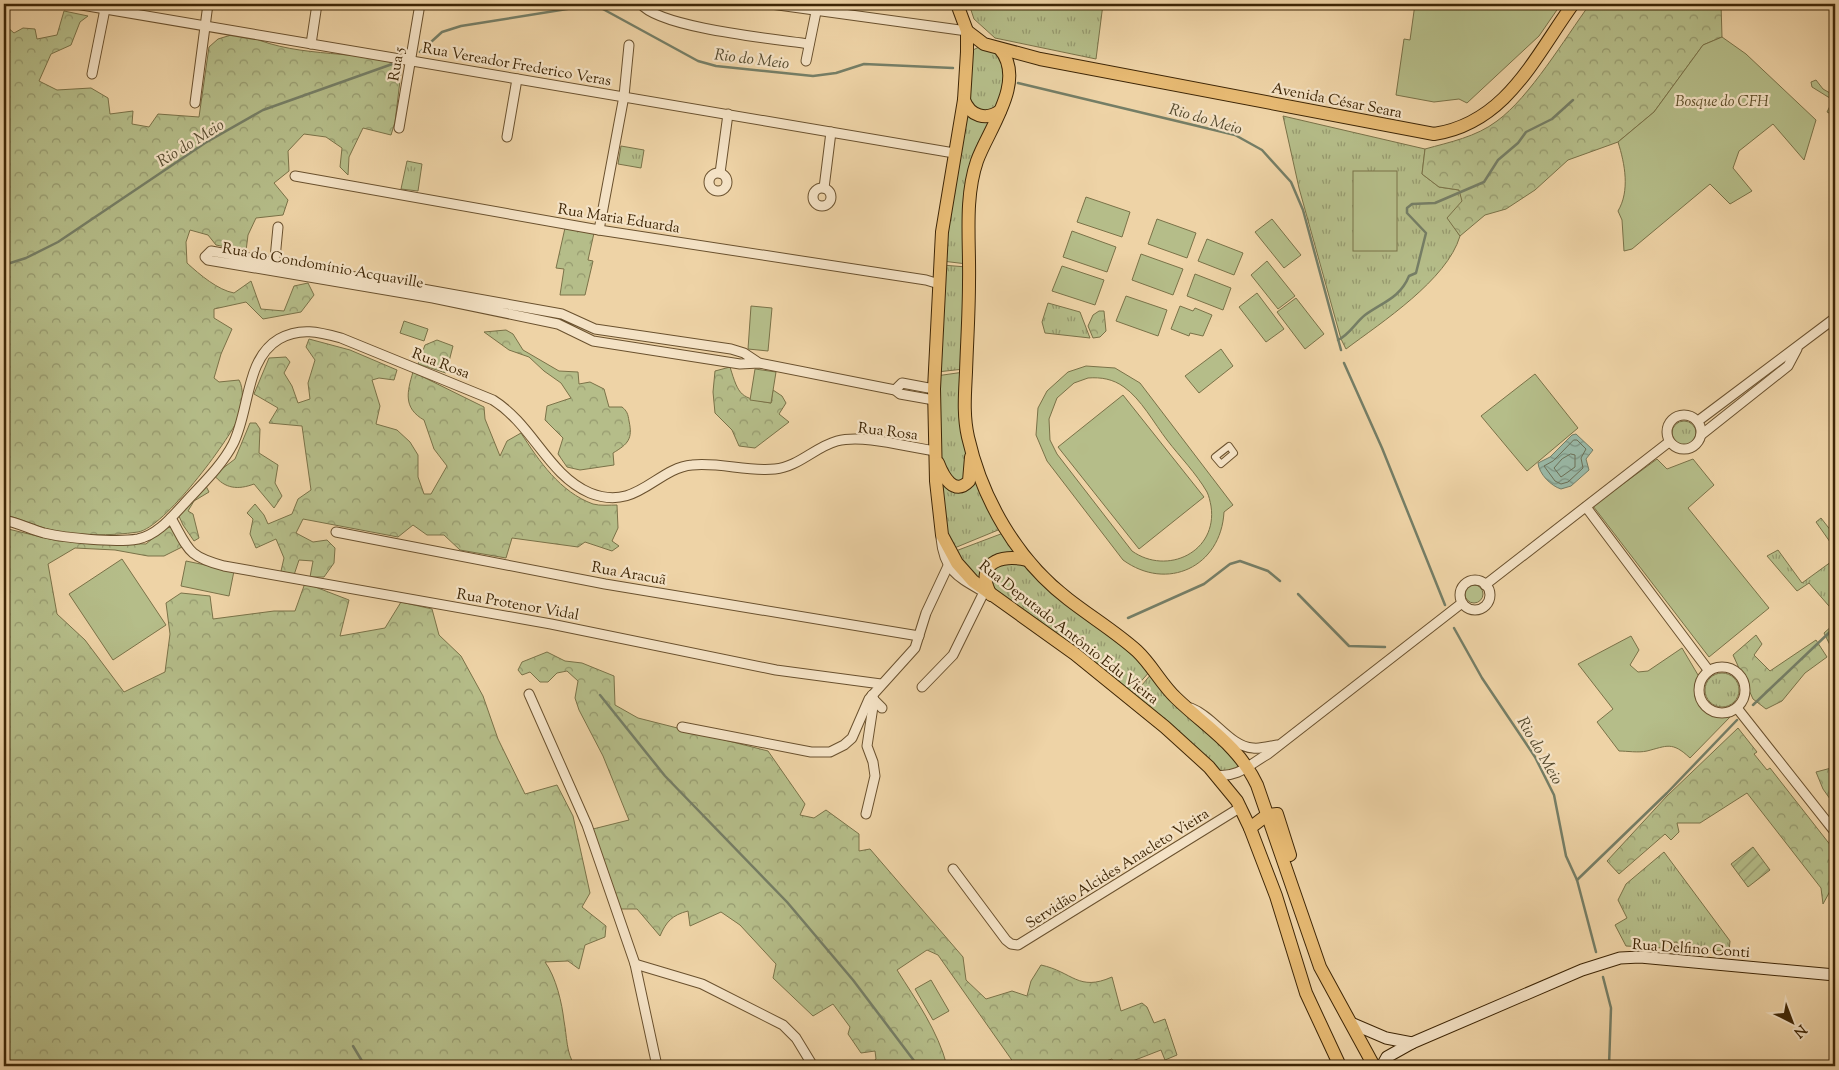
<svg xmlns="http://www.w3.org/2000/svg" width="1839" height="1070" font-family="'Sorts Mill Goudy',serif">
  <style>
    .grass { fill: url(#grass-tufts); stroke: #7a7248 }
    .forest { fill: url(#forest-crowns); stroke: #7a7248 }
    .park { fill: #b5bd89; stroke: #7a7248; fill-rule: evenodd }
    .garden { fill: url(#garden-furrows); stroke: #7a7248 }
    .water { fill: url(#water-waves); stroke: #757e66 }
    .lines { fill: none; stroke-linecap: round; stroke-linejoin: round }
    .shore { stroke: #6c6f56; stroke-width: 1 }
    .stream { stroke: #757e66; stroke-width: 2.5 }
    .pedestrian-casing { stroke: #6a512e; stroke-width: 8 }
    .minor-casing { stroke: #6a512e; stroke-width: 11 }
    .secondary-casing { stroke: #3e2606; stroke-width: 13 }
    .primary-casing { stroke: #3e2606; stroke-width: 14 }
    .pedestrian { stroke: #f4e2c5; stroke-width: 6 }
    .minor { stroke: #f4e2c5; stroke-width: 9 }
    .secondary { stroke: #f4e2c5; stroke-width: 11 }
    .primary { stroke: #e7ba73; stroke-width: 12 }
    .labels { text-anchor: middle; stroke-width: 4.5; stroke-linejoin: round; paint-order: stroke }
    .street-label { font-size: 15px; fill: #3e2606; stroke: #f4e2c5 }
    .park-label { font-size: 15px; font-style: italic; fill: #5c4c27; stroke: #f4e2c5 }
    .water-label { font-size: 16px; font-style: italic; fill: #554a2e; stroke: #f4e2c5 }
  </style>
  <defs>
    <pattern id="grass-tufts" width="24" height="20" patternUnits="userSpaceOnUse" patternTransform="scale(1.25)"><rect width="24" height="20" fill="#b5bd89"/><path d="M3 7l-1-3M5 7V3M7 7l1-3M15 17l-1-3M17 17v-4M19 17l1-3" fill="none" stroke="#95996e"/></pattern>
    <pattern id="forest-crowns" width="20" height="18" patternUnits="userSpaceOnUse" patternTransform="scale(1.25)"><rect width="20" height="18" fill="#b5bd89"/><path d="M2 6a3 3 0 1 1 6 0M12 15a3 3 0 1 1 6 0" fill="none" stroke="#95996e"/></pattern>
    <pattern id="garden-furrows" width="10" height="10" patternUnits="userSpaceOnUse" patternTransform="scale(1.25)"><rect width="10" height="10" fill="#b5bd89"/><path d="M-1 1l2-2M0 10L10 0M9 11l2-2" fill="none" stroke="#95996e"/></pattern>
    <pattern id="water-waves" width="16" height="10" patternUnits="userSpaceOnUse" patternTransform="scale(1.25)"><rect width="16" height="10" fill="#99b8a6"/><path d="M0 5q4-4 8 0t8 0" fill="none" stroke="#7e9585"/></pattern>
  </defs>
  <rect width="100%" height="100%" fill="#eed3a6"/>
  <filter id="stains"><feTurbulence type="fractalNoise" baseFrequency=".004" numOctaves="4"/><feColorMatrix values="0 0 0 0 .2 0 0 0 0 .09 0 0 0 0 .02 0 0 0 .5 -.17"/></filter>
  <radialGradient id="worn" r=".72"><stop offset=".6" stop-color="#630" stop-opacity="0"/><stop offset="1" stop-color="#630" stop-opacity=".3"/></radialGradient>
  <g class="grass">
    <polygon points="969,4 1103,4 1096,59 995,38 974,19"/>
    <polygon points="981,46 998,50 1006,84 993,113 969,107 971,51"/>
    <polygon points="965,109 995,117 976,156 967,264 942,261"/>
    <path d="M1283 116 1425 149 1422 174 1439 187 1459 190 1463 201 1448 218 1460 236C1447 280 1382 322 1346 349L1341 339 1299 188Z"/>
    <polygon points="621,146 644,150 641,168 618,164"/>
    <polygon points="407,161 422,164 418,191 401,189"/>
    <polygon points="942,265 967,267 964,369 937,372"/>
    <polygon points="1048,303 1080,312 1090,338 1045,333 1042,322"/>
    <polygon points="964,372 967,478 954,484 938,453 936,376"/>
    <circle cx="1684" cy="433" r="12"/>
    <polygon points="973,467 1003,528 952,549 947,537 940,479 955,490"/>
    <polygon points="1821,518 1835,536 1835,549 1816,522"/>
    <polygon points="1006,532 1022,556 992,560 984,589 953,552"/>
    <polygon points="1778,550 1802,583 1835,559 1835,613 1809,583 1797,591 1767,556"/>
    <polygon points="1023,563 1132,650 1151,670 1128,696 994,595 990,568 995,564"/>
    <circle cx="1474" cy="594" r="9"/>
    <circle cx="1722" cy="690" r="17"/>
    <polygon points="1152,673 1243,768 1228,773 1217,772 1132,697"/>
    <polygon points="1664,852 1730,941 1729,951 1677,949 1677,942 1666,943 1664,948 1626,946 1615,925 1627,918 1618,900 1626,884"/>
  </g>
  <g class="forest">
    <path d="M4 4H13L6 16V26L14 33 23 28 35 29 37 39 57 35 64 11 88 16 80 22 71 45 51 54 39 81 57 90 91 88 108 98 110 114 133 111 132 124 149 127 158 114 199 117 209 47 218 39 241 32C291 59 349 49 402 64L395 122 391 135 363 128 349 157 348 175 340 167 342 148 326 137 304 134 288 151 289 171 274 183 288 200 283 215 256 218 248 235 246 251 216 245 208 235 190 230 186 242 187 263C200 275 218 290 234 293L251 281 261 309 284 311 294 286 308 283 314 295 301 312 263 319 246 302 214 309V318L232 329 221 354 214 378 219 382 239 380C244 388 243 407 239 417 228 442 164 528 138 532 111 536 77 536 51 530 35 526 20 518 4 515Z"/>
    <path d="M1590 4H1721L1722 37 1703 45 1654 112 1618 142 1568 160 1535 190 1506 209 1485 215 1460 236 1447 218 1462 201 1459 190 1439 187 1422 174 1425 149C1450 142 1476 137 1497 121 1530 97 1565 38 1590 4Z"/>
    <polygon points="565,228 594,233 588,260 593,261 585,295 560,295 564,269 556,268"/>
    <polygon points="1099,311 1104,311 1106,331 1100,337 1093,338 1088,326 1093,315"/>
    <path d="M506 330 513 334 523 350 559 371 578 372 579 384 590 382 604 389 609 407H622C627 411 628 414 629 421 633 439 628 444 613 453L614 465 580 470 567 467 558 454 563 438 545 420 547 406 571 398 561 383 544 371 529 357 509 350 484 332Z"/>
    <path d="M309 339 350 350 397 370 394 380 379 378 372 380 380 406 376 424 397 430 410 442 418 455V477L424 494H431L447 466 434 449 424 420C403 408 407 392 413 372L484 407 485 419 500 456 507 441 521 433C539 461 560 492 593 504 600 506 610 505 617 505L618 528 612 541 619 546 612 551 585 542 578 547 512 538 506 558 460 550 444 535H427L413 525 398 537 303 519 296 533 313 542 327 540 335 548 334 563 324 577H310L313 561 299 560 294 575 281 571 284 558 276 539 256 548 250 534 253 519 247 513 255 504 264 515 268 524 292 514 298 499 311 490 302 426 269 423 278 408 254 394 269 358 286 357 290 362 284 373 292 386 298 403 310 399 308 383 315 360 306 347Z"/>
    <polygon points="437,340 453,346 446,373 418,364 425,345"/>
    <path d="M730 367C739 396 740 398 771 403L773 390 782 396 786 403 779 414 789 422 755 448 739 446 732 430 715 413 713 392 715 371Z"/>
    <path d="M250 423H256L260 429 259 453 278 465 275 483 282 496 274 508 254 484C238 490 225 489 214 475L235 459Z"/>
    <polygon points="205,484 209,492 194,501 188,511 193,514 199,538 194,541 183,525 178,514"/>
    <path d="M172 527 184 546 164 556H148L115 550 75 548 48 564 57 614 85 640 124 692 165 672 170 634 166 603 181 593 210 596 213 619 274 611H295L305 583 349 600 340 636 385 628 401 602 432 609 439 635 461 656 483 696 498 739 525 794 557 785 573 816 590 893 582 907 606 926 605 937 585 945 579 969 568 961 545 962C556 977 562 1003 564 1021 567 1036 566 1053 575 1066H4V528L58 541 146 544 165 528Z"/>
    <polygon points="1835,610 1835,646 1830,645 1824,633 1833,625"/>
    <polygon points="1756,635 1762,644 1754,655 1770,671 1816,640 1827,657 1805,673 1782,701 1766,709 1753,699 1733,655"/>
    <path d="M547 652 565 661 582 663 614 676 615 705 638 718 768 751 805 804 800 815 814 818 826 810 859 834V851L870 849 963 957 966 980 986 999 1012 991 1027 996 1031 981 1041 965C1073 972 1078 992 1112 977L1121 1011 1142 1003 1147 1007 1154 1023 1165 1019 1177 1055 1165 1060 1161 1050 1130 1062 1131 1066H1115L1112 1059 1091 1066H1080L1077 1061 1064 1066H1016L938 955 927 950 897 970C916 1000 938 1031 947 1066H868L876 1059 875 1051 861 1053 848 1034 850 1027 833 1004 813 1016 773 978 776 964 740 925 721 912 690 926 688 911C672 915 666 922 660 936L637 909H619L593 829 629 820 603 756 579 710 575 698 578 681 567 671 557 673 548 682H540L530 672 522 675 518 670 522 662Z"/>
    <polygon points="1738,728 1757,752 1754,754 1767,770 1770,768 1835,851 1835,882 1823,904 1821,888 1747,793 1700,823 1677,823 1679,832 1671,840 1665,834 1619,874 1607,861 1667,796"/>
    <polygon points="1835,767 1835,806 1823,789 1816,772"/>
  </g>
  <g class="park">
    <polygon points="1415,4 1561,4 1539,36 1467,103 1459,99 1434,102 1396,95 1404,39 1410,40"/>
    <path d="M1722 37 1746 54 1816 120 1804 160 1773 124 1739 151 1733 168 1752 191 1730 204 1710 184 1632 249 1624 251 1622 220 1618 211C1630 191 1625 164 1618 142L1654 112 1703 45Z"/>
    <polygon points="1816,80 1823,89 1835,96 1835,116 1827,112 1833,100 1812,87 1811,82"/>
    <rect x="1353" y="171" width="44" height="80"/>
    <polygon points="1086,197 1130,212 1122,237 1077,222"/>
    <polygon points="1157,219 1196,233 1187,258 1148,244"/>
    <polygon points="1272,219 1301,255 1284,268 1255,232"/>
    <polygon points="1072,231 1116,247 1107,272 1063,257"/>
    <polygon points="1207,239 1243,253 1234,275 1198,261"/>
    <polygon points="1141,254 1183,269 1173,295 1132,280"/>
    <polygon points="1267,261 1295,296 1278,309 1251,275"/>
    <polygon points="1062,266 1104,280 1095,305 1052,291"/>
    <polygon points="1195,274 1231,288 1223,310 1187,296"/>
    <polygon points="1257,293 1284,329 1266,342 1239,307"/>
    <polygon points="1126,296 1167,310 1158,336 1116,321"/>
    <polygon points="1296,298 1324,334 1305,349 1277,312"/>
    <polygon points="751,306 772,308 768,351 748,349"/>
    <polygon points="1180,306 1193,311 1195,308 1212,315 1203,336 1190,333 1189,336 1171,329"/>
    <polygon points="404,321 428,329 424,341 400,333"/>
    <polygon points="1221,349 1233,366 1199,393 1185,376"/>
    <path d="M1086 366 1115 368 1140 383 1233 505 1224 512C1221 567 1167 592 1123 560L1047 461 1036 435 1038 408 1047 391 1068 372ZM1088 378C1101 377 1113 379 1124 387 1141 399 1154 423 1167 440 1180 457 1196 473 1207 492 1209 496 1210 501 1211 506 1218 552 1167 576 1132 551L1057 454 1050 440 1049 419 1057 398 1074 383Z"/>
    <polygon points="755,369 776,372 771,403 750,400"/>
    <polygon points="1535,374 1578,428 1527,471 1481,416"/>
    <polygon points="1123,395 1204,497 1139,549 1058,447"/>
    <polygon points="1657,459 1667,469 1693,459 1714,485 1688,508 1769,608 1709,657 1593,506"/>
    <polygon points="122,559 166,625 113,660 69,594"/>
    <polygon points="186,561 234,571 229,596 181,586"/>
    <path d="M1631 636 1639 650 1630 665 1638 672 1648 671 1682 648 1701 680C1696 700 1708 715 1730 712L1732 715 1690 758C1672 741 1667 746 1647 751 1638 753 1627 751 1619 751L1597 722 1613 709 1578 664Z"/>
    <polygon points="931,980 949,1011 933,1020 915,989"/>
  </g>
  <polygon class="garden" points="1753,847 1770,870 1748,887 1731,864"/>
  <path class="water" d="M1576 434 1593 450 1586 459 1589 470 1571 486 1561 489C1551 486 1539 474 1538 463L1550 457 1572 435Z"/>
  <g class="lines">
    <g class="shore">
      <polygon points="1574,440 1577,440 1586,449 1581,458 1583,468 1568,482 1561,484 1555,481 1544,466 1553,461"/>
      <polygon points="1571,454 1575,455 1575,467 1561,477 1554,468 1562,459"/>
    </g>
    <g class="stream">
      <polyline points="420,52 442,32 461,26 592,5 601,8 698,61 716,66 813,76 836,73 864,64 953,68"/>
      <polyline points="1018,83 1235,135 1262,150 1291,182 1303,210 1341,350"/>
      <polyline points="4,265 26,258 58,242 205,143 263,110 398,62"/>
      <path d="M1338 340C1350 334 1355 323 1365 315 1383 302 1400 298 1409 276L1416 273 1426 233 1407 213V208L1412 204 1435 203 1484 182 1498 160 1518 143 1526 132 1552 119 1573 100"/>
      <polyline points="1344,363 1382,448 1445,605"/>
      <polyline points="1298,594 1349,646 1385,647"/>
      <polyline points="1128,618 1204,584 1230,564 1240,561 1268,571 1280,581"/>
      <polyline points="1454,628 1482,678 1535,757 1554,795 1566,856 1577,880 1596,952"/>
      <polyline points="600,695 665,776 787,902 853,980 918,1066"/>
      <polyline points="1753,705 1835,627"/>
      <polyline points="1577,880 1667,793 1737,720"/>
      <polyline points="1603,977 1611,1008 1609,1066"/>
      <polyline points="353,1046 365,1066"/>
    </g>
    <g class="pedestrian-casing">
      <polygon id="pedestrian" points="1229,446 1234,453 1221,464 1215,457"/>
    </g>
    <g class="minor-casing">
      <g id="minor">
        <polyline points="76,4 954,153"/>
        <path d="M641 4C660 28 775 39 809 44"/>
        <polyline points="771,4 967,31"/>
        <polyline points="311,44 317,4"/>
        <polyline points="806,61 816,12"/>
        <polyline points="92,74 106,4"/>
        <polyline points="195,103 208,4"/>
        <polyline points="399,128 420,4"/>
        <polyline points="507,137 517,79"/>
        <polyline points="720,173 728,114"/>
        <circle cx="718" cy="182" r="9"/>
        <polyline points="295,176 599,230 926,280 939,284"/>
        <circle cx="822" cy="197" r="9"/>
        <polyline points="824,188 831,132"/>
        <polyline points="599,230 624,96 629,45"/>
        <polyline points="274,269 278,227"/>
        <polyline points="759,363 744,353 731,349 595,329 562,314 211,251 205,257 208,260 433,298 558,324 593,341 740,364 759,363 895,390 900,394 934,400"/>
        <polyline points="895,390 902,383 934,389"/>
        <circle cx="1684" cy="432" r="17"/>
        <polyline points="1698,421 1835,318"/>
        <polyline points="1701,435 1788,366 1797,349"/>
        <polyline points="1586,507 1709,671"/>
        <path d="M171 518C189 550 187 556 224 566L551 624 776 670 881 684"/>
        <path d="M4 520C18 523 30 529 44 533 66 538 115 543 138 539 157 535 171 518 183 505 200 486 221 467 233 444 250 410 245 359 279 339 300 327 319 332 341 338L493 400C533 425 548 475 590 493 637 512 656 468 692 465 720 462 747 472 775 469 798 467 815 447 837 441 863 434 907 447 935 451"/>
        <polyline points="336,532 605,584 919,636"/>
        <circle cx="1475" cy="595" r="15"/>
        <polyline points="1485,585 1669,442"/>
        <circle cx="1722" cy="690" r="23"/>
        <path d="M922 687 953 655 984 592C958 577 944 571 941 538"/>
        <polyline points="529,694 587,825 635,964 657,1066"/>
        <polyline points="874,700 882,708"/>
        <path d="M1191 708C1214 717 1230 747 1253 748 1261 749 1270 746 1277 745"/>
        <polyline points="1737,708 1835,832"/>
        <polyline points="682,727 811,752 830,752 844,745 852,738 869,699 915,648 926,613 948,566"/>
        <path d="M1216 775C1238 778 1250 764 1268 754L1462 603"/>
        <polyline points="866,814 875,776 873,762 867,746 874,700 872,695"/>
        <polyline points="953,869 1006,940 1011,944 1018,945 1241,807"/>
        <polyline points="635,964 702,984 783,1025 796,1038 813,1066"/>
      </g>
    </g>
    <g class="secondary-casing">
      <g id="secondary">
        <polyline points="1351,1023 1386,1038 1412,1043"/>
        <polyline points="1382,1066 1387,1057 1412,1043 1582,970 1620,958 1640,957 1835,975"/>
      </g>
    </g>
    <g class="primary-casing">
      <g id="primary">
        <polyline points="957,4 967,31 967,52 964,100 942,232 934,389 936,481 942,535 957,563 973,581 1075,654 1165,727 1209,767 1237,801 1250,828 1276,896 1306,993 1340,1066"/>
        <path d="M967 31 984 44 1040 59 1434 134C1506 123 1534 58 1573 4"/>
        <path d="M1000 49C1027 81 988 130 977 161 964 199 970 242 969 282 969 312 967 342 966 372 965 394 963 415 968 437 982 499 1017 560 1068 599 1091 617 1116 632 1137 651 1152 665 1161 684 1176 698 1207 728 1238 745 1257 785L1320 967 1374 1066"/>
        <path d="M964 100C970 116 986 121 1000 111"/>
        <path d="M938 463C943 476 954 497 969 481L971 457"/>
        <path d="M991 595C974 564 1000 553 1027 560"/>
        <polyline points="1250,828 1267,815 1277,814 1290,855"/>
      </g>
    </g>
    <use href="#pedestrian" class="pedestrian"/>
    <use href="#minor" class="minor"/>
    <use href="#secondary" class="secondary"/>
    <use href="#primary" class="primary"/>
  </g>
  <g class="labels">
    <g class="street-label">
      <text transform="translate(396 64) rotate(-80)" y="5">Rua 5</text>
      <text transform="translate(517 64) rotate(10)" y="5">Rua Vereador Frederico Veras</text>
      <text transform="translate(1337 100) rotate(11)" y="5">Avenida César Seara</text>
      <text transform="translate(619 218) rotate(9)" y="5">Rua Maria Eduarda</text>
      <text transform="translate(323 265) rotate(10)" y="5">Rua do Condomínio Acquaville</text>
      <text transform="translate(441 363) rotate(21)" y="5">Rua Rosa</text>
      <text transform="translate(888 431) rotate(7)" y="5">Rua Rosa</text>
      <text transform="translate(629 573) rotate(10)" y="5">Rua Aracuã</text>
      <text transform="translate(518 604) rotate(10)" y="5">Rua Protenor Vidal</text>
      <text transform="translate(1069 632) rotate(38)" y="5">Rua Deputado Antônio Edu Vieira</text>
      <text transform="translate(1117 868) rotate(-32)" y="5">Servidão Alcides Anacleto Vieira</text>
      <text transform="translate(1691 948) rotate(4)" y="5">Rua Delfino Conti</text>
    </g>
    <g class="park-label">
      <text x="1722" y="106">Bosque do CFH</text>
    </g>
    <g class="water-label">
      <text transform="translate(752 58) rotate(7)" y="6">Rio do Meio</text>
      <text transform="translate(1206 118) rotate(16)" y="6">Rio do Meio</text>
      <text transform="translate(190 142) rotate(-32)" y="6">Rio do Meio</text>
      <text transform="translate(1541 750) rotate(60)" y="6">Rio do Meio</text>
    </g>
  </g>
  <rect width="1839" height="1070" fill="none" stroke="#eed3a6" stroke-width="20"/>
  <rect x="5" y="5" width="1829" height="1060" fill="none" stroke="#3e2606" stroke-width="2.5"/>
  <rect x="10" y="10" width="1819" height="1050" fill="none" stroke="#3e2606"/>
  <g transform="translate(1792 1022) rotate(138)" stroke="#f4e2c5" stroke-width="4" paint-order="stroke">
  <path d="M0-4L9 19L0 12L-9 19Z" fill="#3e2606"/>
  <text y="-8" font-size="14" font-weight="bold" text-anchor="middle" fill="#3e2606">N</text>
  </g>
  <rect width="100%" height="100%" filter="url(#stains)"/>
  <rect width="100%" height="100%" fill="url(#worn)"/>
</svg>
